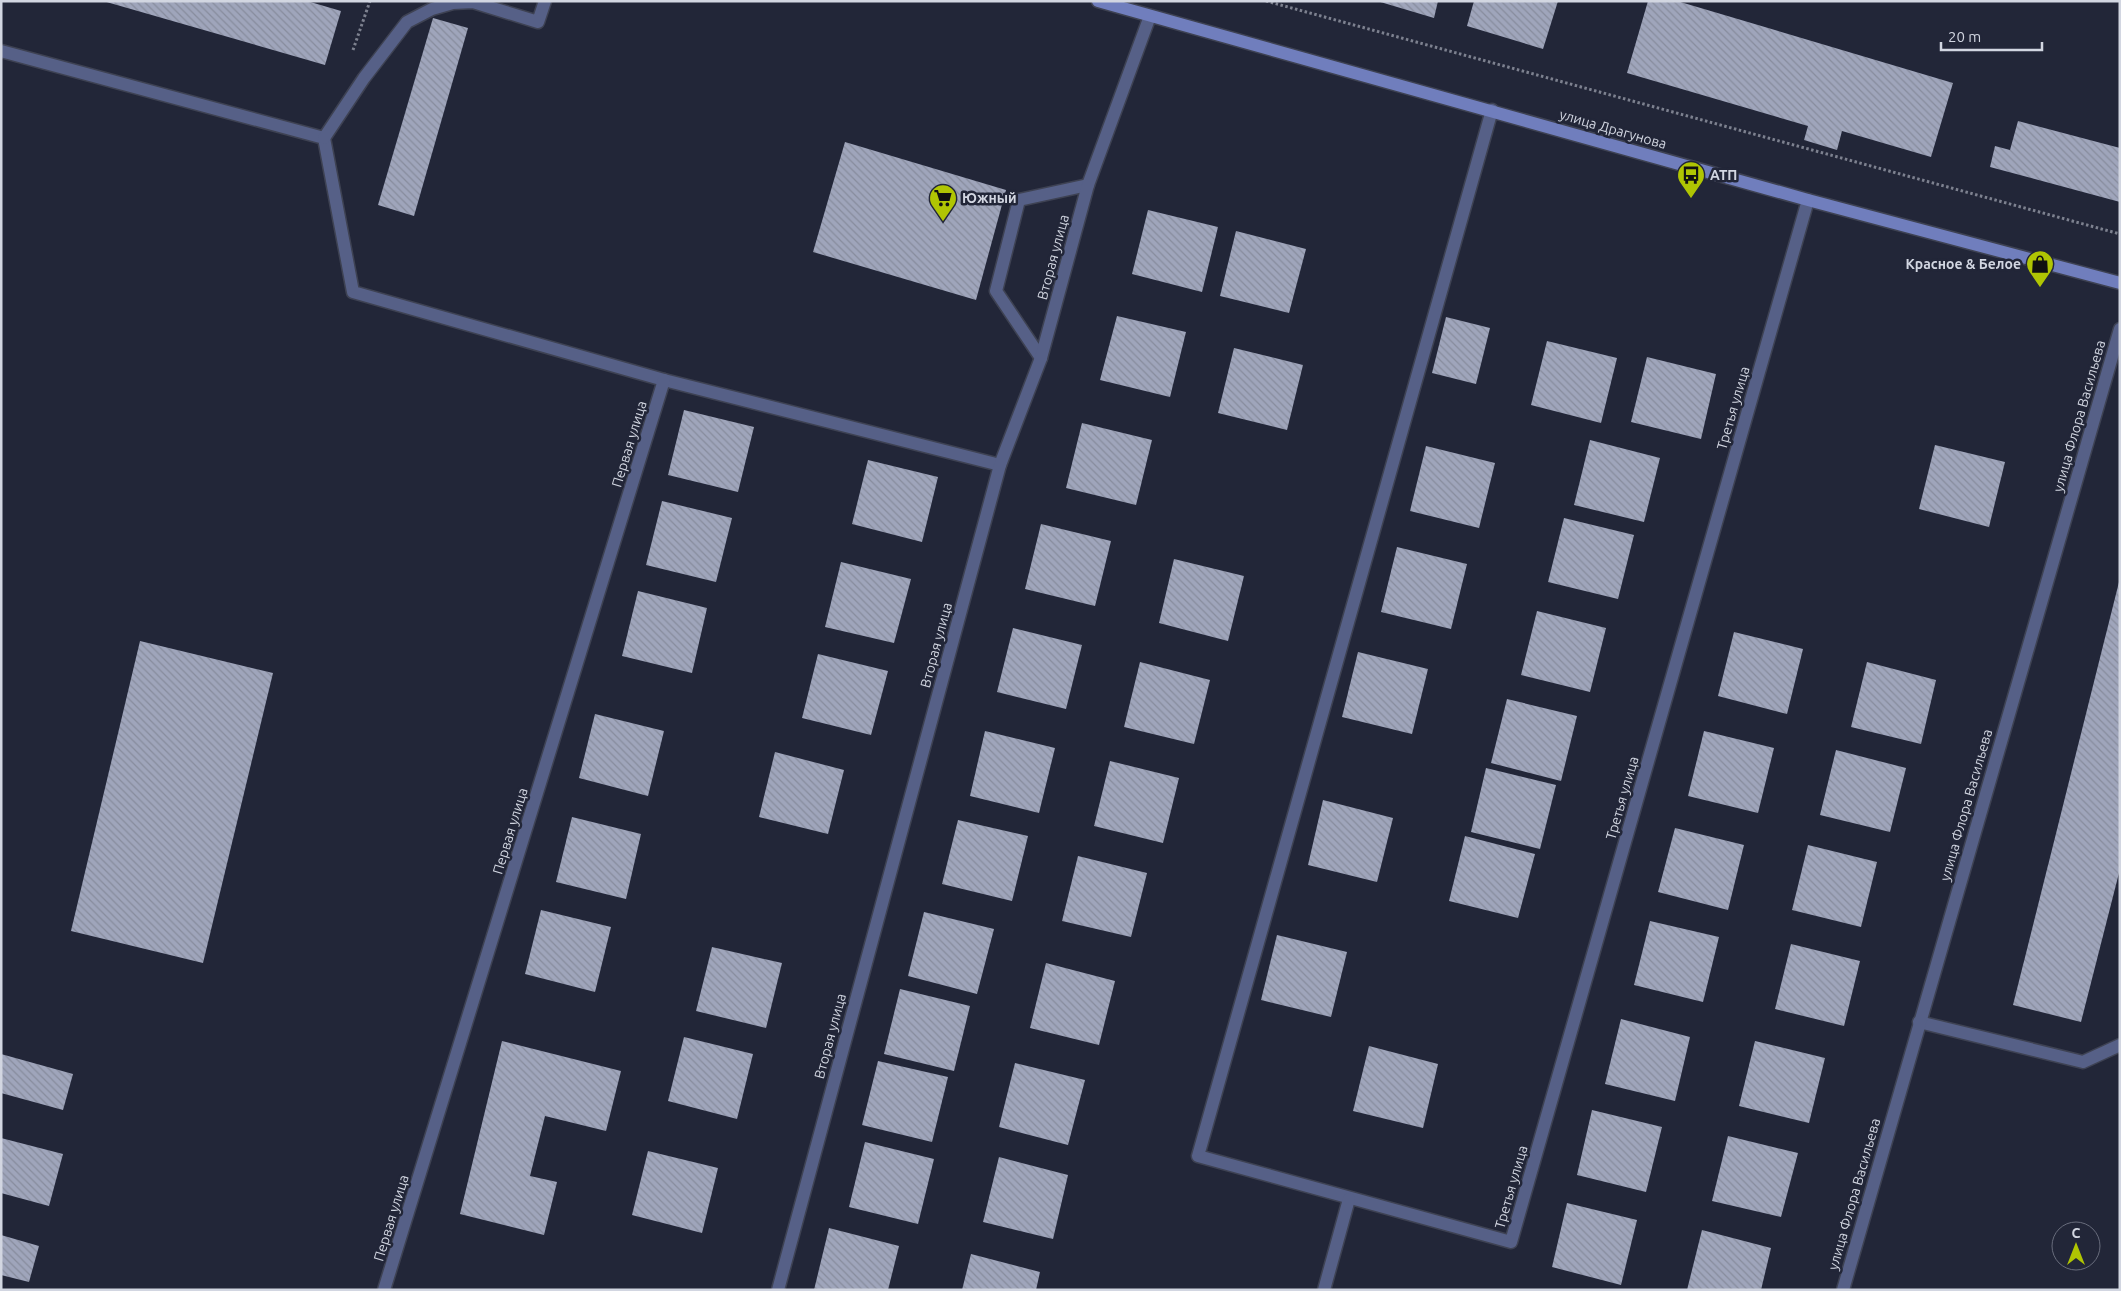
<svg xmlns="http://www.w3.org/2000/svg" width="2121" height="1291" font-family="Ubuntu,sans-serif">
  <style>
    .building { fill: url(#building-back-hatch) }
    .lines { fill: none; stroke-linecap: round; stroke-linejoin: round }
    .lane-casing { stroke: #3e4253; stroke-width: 15 }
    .street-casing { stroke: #3e4253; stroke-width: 15 }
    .secondary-casing { stroke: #3e4253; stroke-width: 15 }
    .path { stroke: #7d818f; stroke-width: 3; stroke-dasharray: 2.5 2.5; stroke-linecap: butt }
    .lane { stroke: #566087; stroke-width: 12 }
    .street { stroke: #566087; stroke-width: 12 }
    .secondary { stroke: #707ebd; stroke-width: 12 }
    .labels { text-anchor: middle; stroke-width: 5; stroke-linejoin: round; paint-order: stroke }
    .street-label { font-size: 14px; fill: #d2d6e1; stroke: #222638 }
    .poi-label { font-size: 14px; font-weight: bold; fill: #d2d6e1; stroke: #222638; text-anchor: start }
  </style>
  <defs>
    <pattern id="building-back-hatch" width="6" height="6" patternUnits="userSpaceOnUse" patternTransform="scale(1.25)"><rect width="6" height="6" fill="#9fa5bb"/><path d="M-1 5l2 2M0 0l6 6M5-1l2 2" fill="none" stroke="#878c9d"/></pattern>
  </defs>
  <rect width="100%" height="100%" fill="#222638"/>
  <g class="building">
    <polygon points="103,1 307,1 341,11 325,65"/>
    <polygon points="1377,1 1438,1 1434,18"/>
    <polygon points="1474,1 1558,1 1543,49 1467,26"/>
    <polygon points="1648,1 1677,1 1953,83 1931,157 1842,131 1837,150 1804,140 1808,126 1627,73"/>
    <polygon points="433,18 468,28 414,216 378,205"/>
    <polygon points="2018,121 2120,148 2120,202 1990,167 1995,146 2010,150"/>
    <polygon points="845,142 1006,190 976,300 813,252"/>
    <polygon points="1148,210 1218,227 1202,292 1132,274"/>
    <polygon points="1236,231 1306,249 1289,313 1220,296"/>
    <polygon points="1117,316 1186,332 1170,397 1100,380"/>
    <polygon points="1446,317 1490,328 1476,384 1432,373"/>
    <polygon points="1547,341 1617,358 1601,423 1531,405"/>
    <polygon points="1234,348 1303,365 1287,430 1218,413"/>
    <polygon points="1647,357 1716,374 1701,439 1631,422"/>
    <polygon points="684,410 754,427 738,492 668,475"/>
    <polygon points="1082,423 1152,440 1136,505 1066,488"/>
    <polygon points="1590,440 1660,458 1644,522 1574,505"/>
    <polygon points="1935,445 2005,462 1989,527 1919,509"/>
    <polygon points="1426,446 1495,463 1479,528 1410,511"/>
    <polygon points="868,460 938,477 922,542 852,524"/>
    <polygon points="662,501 732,518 716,582 646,565"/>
    <polygon points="1564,518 1634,535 1618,599 1548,582"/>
    <polygon points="1041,524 1111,541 1095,606 1025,589"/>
    <polygon points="1397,547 1467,564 1451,629 1381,612"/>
    <polygon points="1174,559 1244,576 1228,641 1159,623"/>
    <polygon points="841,562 911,579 894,643 825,627"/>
    <polygon points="2119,582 2120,869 2081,1022 2013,1005"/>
    <polygon points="638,591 707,608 692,673 622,656"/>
    <polygon points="1537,611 1606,628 1590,692 1521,675"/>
    <polygon points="1013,628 1082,645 1066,709 997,692"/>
    <polygon points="1734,632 1803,649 1787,714 1718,696"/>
    <polygon points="140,641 273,673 203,963 71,931"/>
    <polygon points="1358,652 1428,669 1412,734 1342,717"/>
    <polygon points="818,654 888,671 871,735 802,718"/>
    <polygon points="1140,662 1210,680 1194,744 1124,727"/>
    <polygon points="1867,662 1936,680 1921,744 1851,727"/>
    <polygon points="1507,699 1577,716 1561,781 1491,763"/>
    <polygon points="595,714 664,731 648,796 579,778"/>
    <polygon points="985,731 1055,748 1039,813 970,796"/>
    <polygon points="1704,731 1774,748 1758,813 1688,796"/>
    <polygon points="1836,750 1906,768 1890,832 1820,815"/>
    <polygon points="775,752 844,770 828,834 759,817"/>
    <polygon points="1110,761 1179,778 1163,843 1094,826"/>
    <polygon points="1486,768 1556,785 1540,849 1471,832"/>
    <polygon points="1323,800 1393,818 1377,882 1308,865"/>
    <polygon points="572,817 641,834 626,899 556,882"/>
    <polygon points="958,820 1028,836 1012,901 942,884"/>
    <polygon points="1675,828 1744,845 1728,910 1658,892"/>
    <polygon points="1465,836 1535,854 1518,918 1449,901"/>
    <polygon points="1808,845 1877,862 1861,927 1792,910"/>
    <polygon points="1078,856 1147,873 1131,937 1062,921"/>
    <polygon points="541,910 611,927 595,992 525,974"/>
    <polygon points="924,912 994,929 977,994 908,976"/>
    <polygon points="1650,921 1719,937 1703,1002 1634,985"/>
    <polygon points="1277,935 1347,952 1331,1017 1261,1000"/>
    <polygon points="1791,944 1860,961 1844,1026 1775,1009"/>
    <polygon points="712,947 782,963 766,1028 696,1011"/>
    <polygon points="1046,963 1115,981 1099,1045 1030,1028"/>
    <polygon points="900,989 970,1006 954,1071 884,1054"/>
    <polygon points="1621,1019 1690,1037 1675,1101 1605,1084"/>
    <polygon points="684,1037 753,1054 737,1119 668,1101"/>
    <polygon points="502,1041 621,1071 606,1131 545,1116 530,1176 557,1182 544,1235 460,1214"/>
    <polygon points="1755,1041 1825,1058 1809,1123 1739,1106"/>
    <polygon points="1369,1046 1438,1064 1423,1128 1353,1111"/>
    <polygon points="1,1054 73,1074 63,1110 1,1093"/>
    <polygon points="878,1061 948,1077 932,1142 862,1125"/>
    <polygon points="1015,1063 1085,1080 1068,1145 999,1127"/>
    <polygon points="1592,1110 1662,1127 1646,1192 1577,1175"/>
    <polygon points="1728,1136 1798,1153 1781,1217 1712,1201"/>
    <polygon points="1,1138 63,1154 49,1206 1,1193"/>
    <polygon points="865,1142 934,1159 918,1224 849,1207"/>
    <polygon points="648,1151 718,1168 702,1233 632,1215"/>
    <polygon points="999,1157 1068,1175 1053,1239 983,1222"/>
    <polygon points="1567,1203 1637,1220 1621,1285 1552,1267"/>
    <polygon points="829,1228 899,1246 888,1290 814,1290"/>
    <polygon points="1702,1230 1771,1248 1761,1290 1687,1290"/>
    <polygon points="1,1235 39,1246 29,1282 1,1275"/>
    <polygon points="971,1254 1040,1272 1036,1290 962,1290"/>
  </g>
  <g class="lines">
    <g class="lane-casing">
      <g id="lane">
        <polyline points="1,51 324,138 353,292 664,380 1000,465"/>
        <polyline points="324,138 364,78 407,22 432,9 453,3 473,2 538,22 545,1"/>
        <polyline points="1041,358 996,291 1019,200 1088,185"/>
        <polyline points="1919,1022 2083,1062 2120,1045"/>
      </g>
    </g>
    <g class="street-casing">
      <g id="street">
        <polyline points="1492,110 1198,1156 1511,1242 1808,200"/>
        <polyline points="384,1290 664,380"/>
        <polyline points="778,1290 1000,465 1041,358 1088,185 1150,16"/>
        <polyline points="1324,1290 1349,1199"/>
        <polyline points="1843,1290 2120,329"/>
      </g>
    </g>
    <g class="secondary-casing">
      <polyline id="secondary" points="1098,1 1808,200 2120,283"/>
    </g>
    <g class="path">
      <polyline points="1266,1 2120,234"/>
      <polyline points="353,50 370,1"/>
    </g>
    <use href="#lane" class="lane"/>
    <use href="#street" class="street"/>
    <use href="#secondary" class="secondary"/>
  </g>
  <defs>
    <g id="bus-pin" transform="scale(1.4375)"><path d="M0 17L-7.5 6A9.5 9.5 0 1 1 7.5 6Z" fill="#b0c503" stroke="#222638"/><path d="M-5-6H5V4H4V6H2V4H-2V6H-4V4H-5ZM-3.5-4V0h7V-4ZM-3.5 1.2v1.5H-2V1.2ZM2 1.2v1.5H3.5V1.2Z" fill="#111"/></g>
    <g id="supermarket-pin" transform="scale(1.4375)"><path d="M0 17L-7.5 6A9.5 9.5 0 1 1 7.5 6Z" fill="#b0c503" stroke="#222638"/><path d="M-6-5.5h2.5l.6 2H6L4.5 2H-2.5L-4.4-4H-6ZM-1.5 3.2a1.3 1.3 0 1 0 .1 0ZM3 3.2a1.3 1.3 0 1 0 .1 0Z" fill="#111"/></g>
    <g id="shop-pin" transform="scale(1.4375)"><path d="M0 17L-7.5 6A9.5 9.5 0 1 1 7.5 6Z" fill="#b0c503" stroke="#222638"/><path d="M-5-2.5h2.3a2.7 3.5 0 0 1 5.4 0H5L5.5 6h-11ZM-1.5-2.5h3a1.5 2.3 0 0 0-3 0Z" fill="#111"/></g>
  </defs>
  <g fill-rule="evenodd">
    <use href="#bus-pin" x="1691" y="175"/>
    <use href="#supermarket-pin" x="943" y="198"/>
    <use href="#shop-pin" x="2040" y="264"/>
  </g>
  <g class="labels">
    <g class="street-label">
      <text transform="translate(1613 129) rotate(16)" y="5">улица Драгунова</text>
      <text transform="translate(1053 257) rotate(-75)" y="5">Вторая улица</text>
      <text transform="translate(1733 408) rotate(-74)" y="5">Третья улица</text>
      <text transform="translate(2079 416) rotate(-74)" y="5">улица Флора Васильева</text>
      <text transform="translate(629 444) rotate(-73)" y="5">Первая улица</text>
      <text transform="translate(936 645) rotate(-75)" y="5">Вторая улица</text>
      <text transform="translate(1622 798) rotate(-74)" y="5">Третья улица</text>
      <text transform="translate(1966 805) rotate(-74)" y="5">улица Флора Васильева</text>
      <text transform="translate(510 831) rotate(-73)" y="5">Первая улица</text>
      <text transform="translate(830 1036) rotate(-75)" y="5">Вторая улица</text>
      <text transform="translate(1511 1187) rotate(-74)" y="5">Третья улица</text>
      <text transform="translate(1854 1194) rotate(-74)" y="5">улица Флора Васильева</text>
      <text transform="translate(391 1218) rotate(-73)" y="5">Первая улица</text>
    </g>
    <g class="poi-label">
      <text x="1710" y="180">АТП</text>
      <text x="962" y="203">Южный</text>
      <text x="2021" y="269" text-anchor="end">Красное &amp; Белое</text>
    </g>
  </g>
  <rect width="2121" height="1291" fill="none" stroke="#d2d6e1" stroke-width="5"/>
  <g transform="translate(2076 1246)"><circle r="24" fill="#222638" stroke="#686c7c"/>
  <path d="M0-4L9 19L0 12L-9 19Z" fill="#b0c503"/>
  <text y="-8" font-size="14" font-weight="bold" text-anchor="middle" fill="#d2d6e1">С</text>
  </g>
  <path d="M1941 42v8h101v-8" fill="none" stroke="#d2d6e1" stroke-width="2.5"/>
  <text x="1948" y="42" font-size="15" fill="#d2d6e1" stroke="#222638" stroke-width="4" paint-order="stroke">20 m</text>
</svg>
